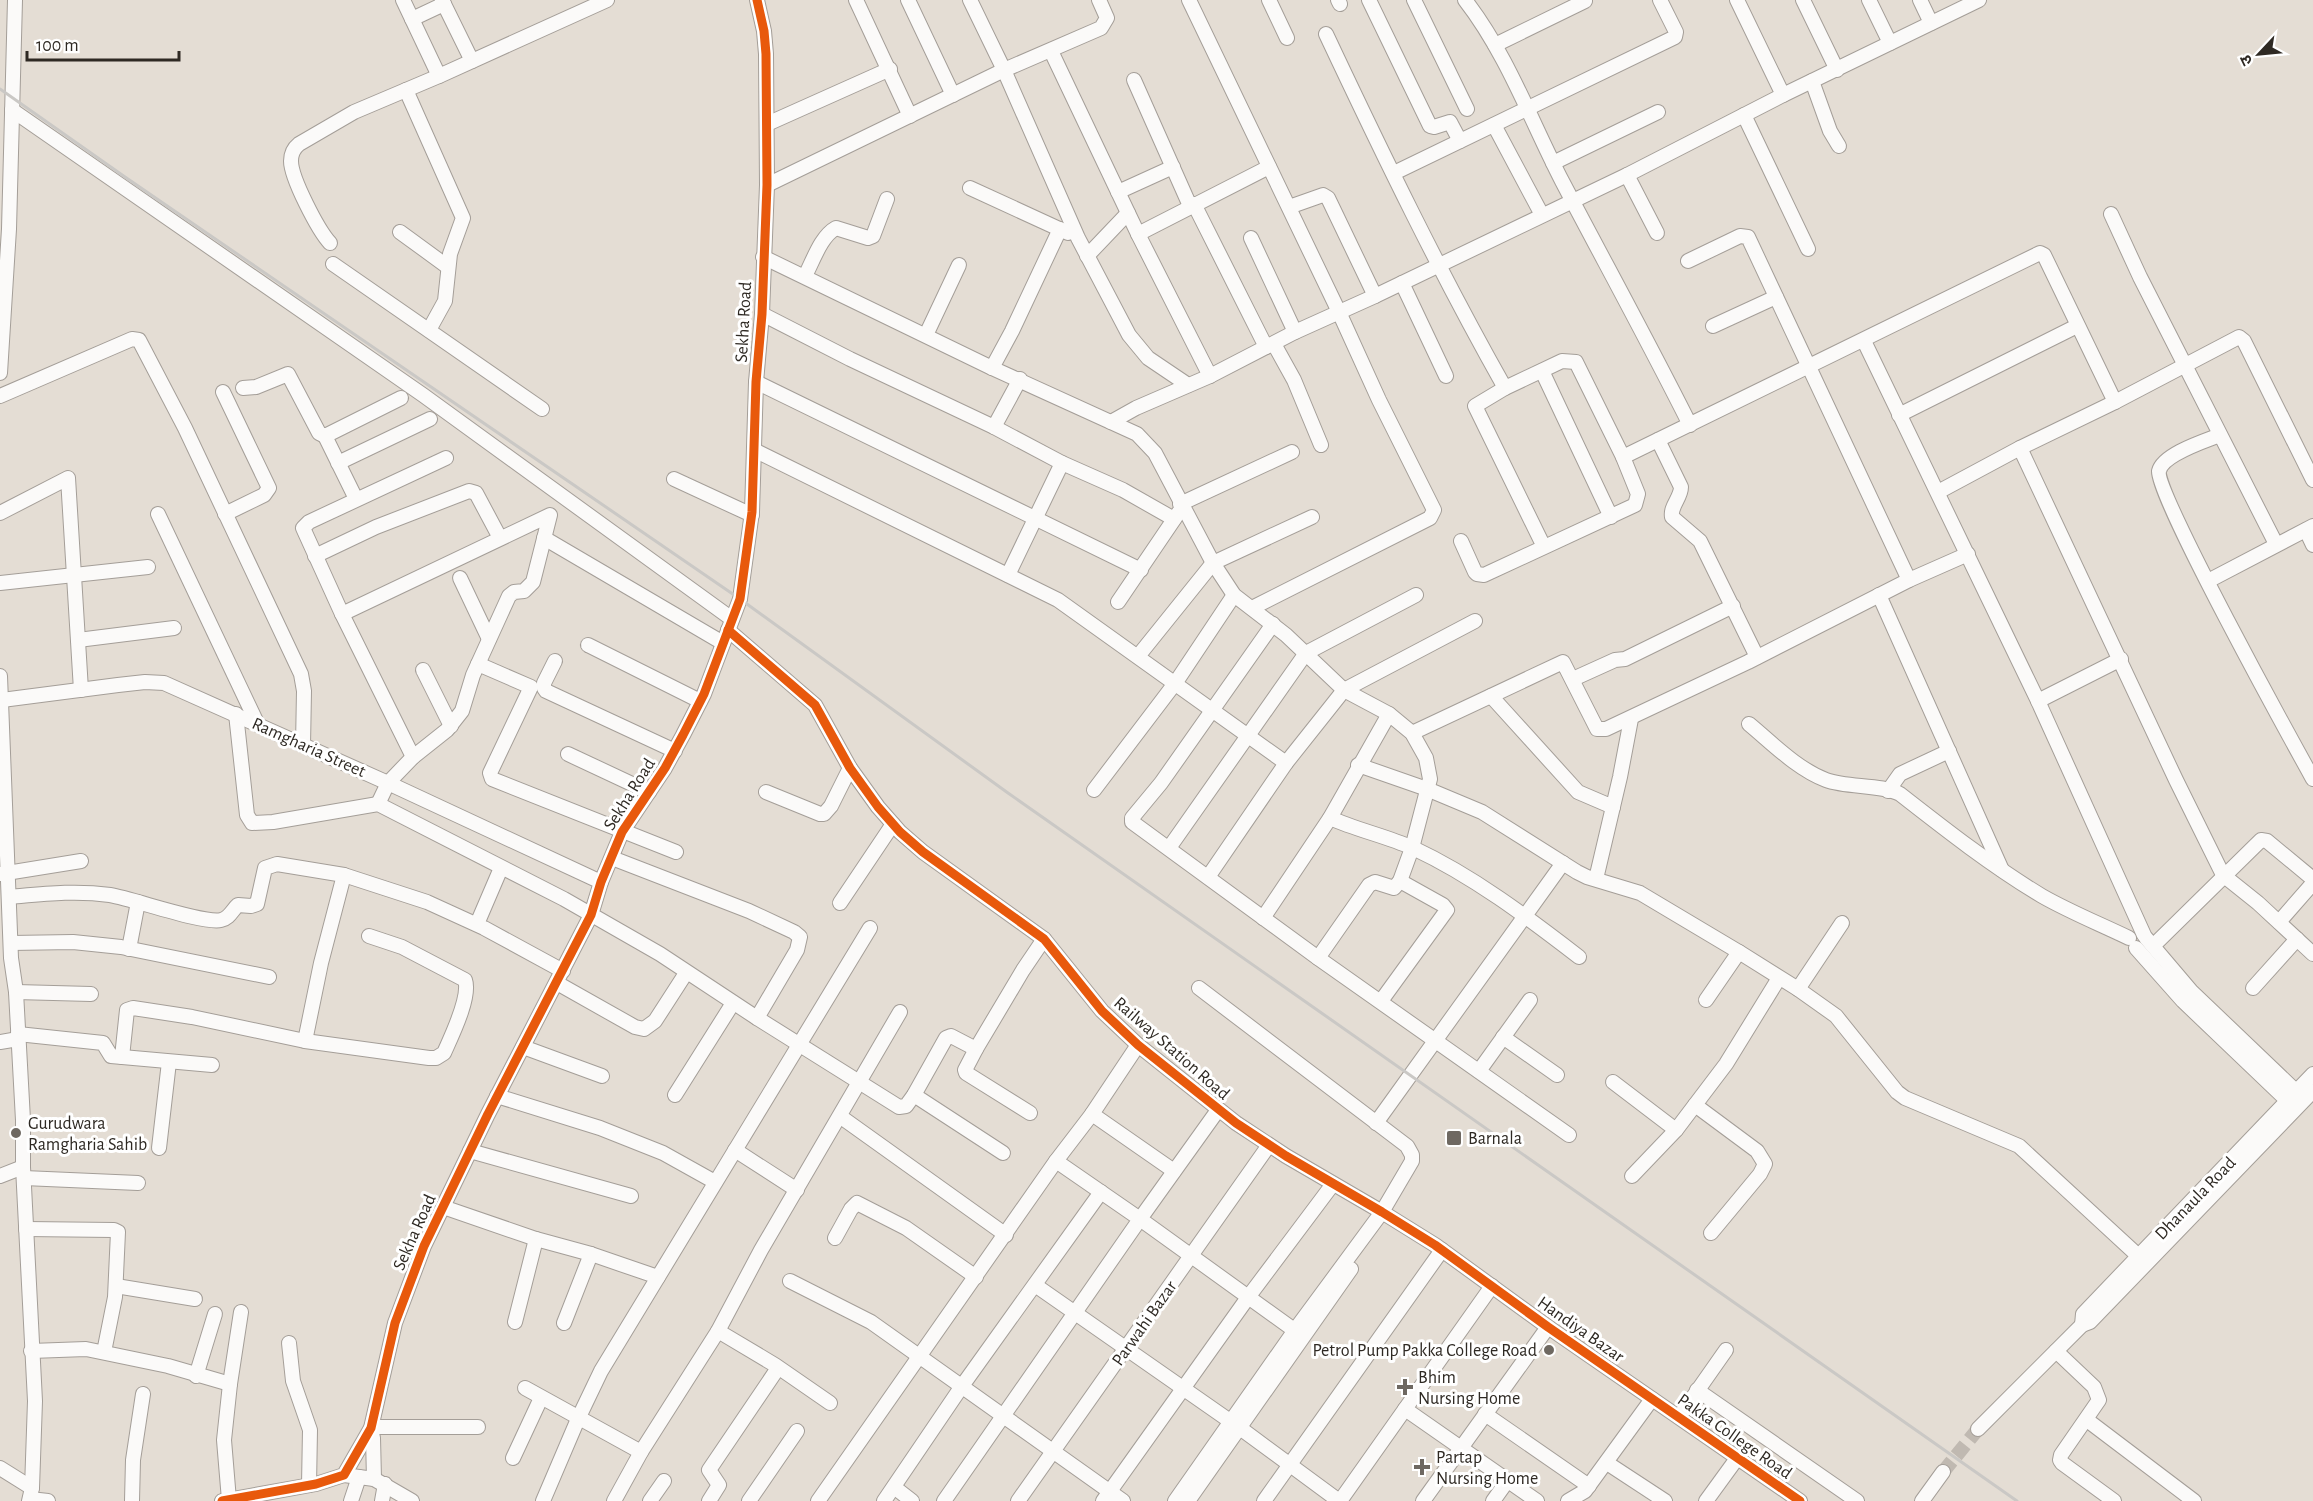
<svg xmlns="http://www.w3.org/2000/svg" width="2313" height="1501" font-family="'Alegreya Sans','Noto Sans Devanagari',sans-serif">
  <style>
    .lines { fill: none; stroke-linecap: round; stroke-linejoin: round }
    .minor-tunnel { stroke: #c0b9b1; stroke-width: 14; stroke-dasharray: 14 7; stroke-linecap: butt }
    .minor-casing { stroke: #a49e98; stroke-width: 16 }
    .minor { stroke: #fbfaf9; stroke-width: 14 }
    .rail { stroke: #cac8c5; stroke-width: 3 }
    .cycleway-casing { stroke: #fff; stroke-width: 13 }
    .cycleway { stroke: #e8590c; stroke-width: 9 }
    .poi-dot { fill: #6e6861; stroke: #fff; stroke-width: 2 }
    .labels { text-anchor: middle; stroke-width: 6; stroke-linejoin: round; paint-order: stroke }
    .street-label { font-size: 18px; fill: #2e2923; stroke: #fff }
    .poi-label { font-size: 18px; fill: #2e2923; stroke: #fff; text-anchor: start }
  </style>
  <rect width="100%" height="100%" fill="#e4ddd4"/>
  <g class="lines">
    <polyline class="minor-tunnel" points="1943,1472 1978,1429"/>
    <g class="minor-casing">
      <g id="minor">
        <polyline points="403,0 439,76"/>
        <polyline points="442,0 472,61"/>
        <polyline points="856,0 910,116"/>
        <polyline points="908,0 953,95"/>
        <polyline points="970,0 1004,70 1078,238 1129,335 1148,358 1188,385"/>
        <polyline points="1189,0 1339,312 1379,400 1434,510 1430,518 1252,608"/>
        <polyline points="1269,0 1287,38"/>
        <polyline points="1338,0 1340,4"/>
        <polyline points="1369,0 1430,126 1434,127 1450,122 1460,141"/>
        <polyline points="1414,0 1467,109"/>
        <path d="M1465 0C1507 54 1531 121 1562 181 1605 263 1649 343 1690 425"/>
        <polyline points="1737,0 1783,95"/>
        <polyline points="1803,0 1837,70"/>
        <polyline points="1869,0 1890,43"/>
        <polyline points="1920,0 1931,23"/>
        <polyline points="412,19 444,4"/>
        <path d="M1326 34C1382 153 1440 273 1505 388"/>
        <polyline points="1495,45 1585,1"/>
        <polyline points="1051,51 1139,236 1210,376"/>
        <polyline points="1134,80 1190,206"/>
        <polyline points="1812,81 1830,131 1839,146"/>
        <polyline points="406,90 463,218 450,254 445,301 429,330"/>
        <polyline points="12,110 423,395 732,619"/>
        <polyline points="1744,115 1808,249"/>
        <polyline points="767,124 890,69"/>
        <polyline points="1494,125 1542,215"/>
        <polyline points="1553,163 1658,112"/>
        <polyline points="1394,173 1671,39 1675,37 1676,32 1660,0"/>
        <polyline points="1627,175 1657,233"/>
        <polyline points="767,185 1004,70 1101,28 1107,18 1099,0"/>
        <polyline points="970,188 1068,233"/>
        <polyline points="1118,192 1173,167"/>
        <polyline points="1194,204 1266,347"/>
        <polyline points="1289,207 1323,195 1328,198 1375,296"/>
        <polyline points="2111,214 2140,277 2276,544"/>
        <polyline points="400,232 448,267"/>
        <polyline points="1138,234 1269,167"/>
        <polyline points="1251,238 1295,332"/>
        <path d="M330 243C318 230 291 178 291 161 291 154 294 148 299 144L354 112 439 76 607 0"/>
        <polyline points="1087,256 1128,213"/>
        <polyline points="763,257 992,368 1137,434 1155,453 1213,563 1234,595 1286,635 1344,690 1389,714 1412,733 1426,758 1430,779 1412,848 1400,881 1394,888 1375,882 1369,885 1318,958"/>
        <polyline points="1688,261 1740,236 1748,237 1909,580"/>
        <polyline points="333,264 542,409"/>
        <path d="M805 276C813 261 821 236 836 228L868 238 873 236 887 199"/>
        <polyline points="1402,283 1446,376"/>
        <polyline points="762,314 850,359 994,427 1062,463 1123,490 1174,519"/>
        <polyline points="1713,326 1776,297"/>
        <polyline points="926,335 959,265"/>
        <polyline points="1864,341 2038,701 2144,935"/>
        <polyline points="1274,344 1294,380 1321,445"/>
        <polyline points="992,368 1012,331 1060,229"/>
        <polyline points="1542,371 1611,517"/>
        <polyline points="0,373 9,229 15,0"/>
        <polyline points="756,382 1141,570"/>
        <polyline points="243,388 256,387 288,374 319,433 325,436"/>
        <polyline points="223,392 269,488 264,495 225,514"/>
        <polyline points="0,396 132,339 139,340 185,428 301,674 304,691 303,745"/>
        <polyline points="1899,415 2077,326"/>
        <polyline points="1111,422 1136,408 1210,376 1295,332 1375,296 1627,175 1783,95 1979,0"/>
        <polyline points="994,427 1020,379"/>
        <path d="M2220 435C2205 441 2163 454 2159 471 2154 491 2293 743 2313 779"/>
        <path d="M1658 440 1681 487C1681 498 1670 506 1672 517L1700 541 1757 657"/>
        <polyline points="2020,448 2176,780 2223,875 2258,903 2313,954"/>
        <polyline points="754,450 1058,600 1286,763"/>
        <polyline points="1623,457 2040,253 2044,255 2115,402"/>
        <polyline points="338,463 430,419"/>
        <polyline points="674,479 752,515"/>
        <polyline points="1938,492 2020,448 2115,402 2239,337 2244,341 2313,480"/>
        <polyline points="356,499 325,436 401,398"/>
        <polyline points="1180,504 1292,452"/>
        <polyline points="0,513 68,478 81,690"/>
        <polyline points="158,514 257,723"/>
        <polyline points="2306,530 2313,545"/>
        <polyline points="544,538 723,643"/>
        <polyline points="1461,541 1475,572 1477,574 1484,575 1635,505 1638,494 1623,457 1576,362 1562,361 1505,388 1475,406 1544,547"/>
        <polyline points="315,556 376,527 469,491 476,493 500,538"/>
        <polyline points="1008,575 1062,463"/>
        <polyline points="460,578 489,639"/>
        <polyline points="2208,581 2313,526"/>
        <polyline points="0,583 148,567"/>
        <polyline points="1879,595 2002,870"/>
        <polyline points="1118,602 1179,512"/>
        <polyline points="342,614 550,515 533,582 524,591 514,592 509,596 473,675 462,711 447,730 413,757 388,783 378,804"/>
        <polyline points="1273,624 1161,783 1132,818 1132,822 1318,958 1569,1135"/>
        <polyline points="728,630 815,705 850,768 878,807 900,832 923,852 1044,939 1102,1011 1138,1045 1236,1123 1286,1156 1382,1212 1435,1245 1548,1327 1800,1501"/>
        <polyline points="78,640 174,628"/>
        <polyline points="588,645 700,701"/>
        <polyline points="1139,655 1213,563 1312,517"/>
        <polyline points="555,661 544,683 544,688 546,691 675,751"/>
        <polyline points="478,664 531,687 490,773 492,779 676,852"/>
        <polyline points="423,670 451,726"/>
        <polyline points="0,676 11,958 16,992 23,1120 23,1167 35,1401 32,1488 29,1501"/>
        <polyline points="1573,679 1615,660 1625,659 1733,606"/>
        <polyline points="1491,696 1578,792 1613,807"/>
        <polyline points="2,700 118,685 145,682 164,683 388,783 601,882"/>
        <polyline points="2038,701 2121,659"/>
        <polyline points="236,714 247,815 252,823 273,822 378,804 564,899 660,954 757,1018 899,1107 906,1106 914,1095 946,1038 951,1036 976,1049 1023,970 1044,939"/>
        <path d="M1749 724C1772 743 1797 769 1826 780 1847 788 1882 784 1900 794 1946 830 1992 866 2042 896 2070 912 2100 924 2129 938"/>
        <polyline points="1412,733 1563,662 1597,729 1606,729 1748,662 1909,580 1968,554"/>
        <polyline points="568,754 649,792"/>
        <polyline points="413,757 342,614 303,528 309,522 446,458"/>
        <polyline points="1358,765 1427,789 1482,812 1577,872 1587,877 1640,893 1739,952 1798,989 1836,1016 1897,1092 1905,1098 2019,1146 2146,1263"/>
        <polyline points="1094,790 1176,682 1234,595"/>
        <polyline points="1888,791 1900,774 1949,751"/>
        <polyline points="766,792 820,814 824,814 831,806 850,768"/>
        <path d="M1330 818C1357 830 1386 836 1413 848 1473 876 1527 917 1579 957"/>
        <polyline points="1169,848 1306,653 1416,595"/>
        <polyline points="612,858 749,911 794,932 800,937 797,950 757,1018"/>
        <polyline points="0,874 81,861"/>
        <polyline points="1208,877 1286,763 1344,690 1475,621"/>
        <polyline points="1596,879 1620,777 1631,719"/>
        <path d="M9 897C43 894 75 890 110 895 134 899 203 924 221 920 230 918 232 910 238 905L251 906 257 904 265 868 277 864 344 875 427 902 484 928 563 971"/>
        <polyline points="840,903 893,824"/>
        <polyline points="1263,918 1330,818 1389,714"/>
        <polyline points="2279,922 2313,883"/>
        <polyline points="477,924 501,868"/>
        <polyline points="2146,938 2191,991 2302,1097"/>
        <polyline points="11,943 73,942 121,947 269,977"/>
        <polyline points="2153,946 2261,840 2267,841 2313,879"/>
        <polyline points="2136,948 2183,1001 2294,1107"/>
        <polyline points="129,949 138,902"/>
        <polyline points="557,983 635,1027 644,1029 655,1021 686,973"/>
        <polyline points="2253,988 2297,939"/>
        <polyline points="1798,989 1842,923"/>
        <polyline points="16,992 91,994"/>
        <polyline points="1706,1000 1739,952"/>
        <polyline points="1381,1001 1447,910 1443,905 1400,881"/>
        <polyline points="18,1034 103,1043 111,1056 212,1065"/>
        <polyline points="1503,1037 1557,1075"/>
        <polyline points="305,1041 321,963 344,875"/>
        <polyline points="0,1042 18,1039"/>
        <polyline points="1138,1045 1092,1114 1174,1171"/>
        <polyline points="523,1047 602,1076"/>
        <polyline points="976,1049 965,1070 966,1073 1030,1113"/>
        <path d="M122 1057 127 1010 133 1008 192 1017 305 1041 429 1058H436L444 1053C451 1037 471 997 465 980L402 947 369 936"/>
        <polyline points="1479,1071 1530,1000"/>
        <polyline points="1613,1082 1676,1130"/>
        <polyline points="675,1095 733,1003"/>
        <polyline points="914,1095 1003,1153"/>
        <polyline points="497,1096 600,1128 663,1153 715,1182"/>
        <polyline points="1695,1105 1757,1151 1765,1164 1760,1174 1711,1233"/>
        <polyline points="1218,1110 1140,1219 1301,1335"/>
        <polyline points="841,1117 1006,1235"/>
        <polyline points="1376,1123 1563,863"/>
        <polyline points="159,1148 169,1062"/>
        <polyline points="735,1150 797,1190"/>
        <polyline points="470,1151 631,1196"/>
        <polyline points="0,1176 23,1167"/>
        <polyline points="1632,1176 1676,1130 1726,1064 1779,978"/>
        <polyline points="24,1178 138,1183"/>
        <polyline points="443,1207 536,1239 591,1254 658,1277"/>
        <polyline points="26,1229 114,1230 118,1232 115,1297 104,1352"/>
        <polyline points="835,1238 851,1209 857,1203 906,1228 976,1277"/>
        <polyline points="790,1281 871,1322 1123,1501"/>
        <polyline points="1035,1285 1240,1428 1339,1501"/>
        <polyline points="116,1286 195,1299"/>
        <polyline points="515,1322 536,1239"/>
        <polyline points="564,1323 591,1254"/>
        <polyline points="2082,1325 2083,1314 2313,1074"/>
        <polyline points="718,1331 775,1365 830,1403"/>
        <polyline points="289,1343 293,1381 310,1430 309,1485"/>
        <polyline points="31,1351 86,1349 168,1366 230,1384"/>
        <polyline points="2056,1351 2094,1387 2099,1400 2061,1455 2060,1460 2062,1463 2114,1501"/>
        <polyline points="196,1376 215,1314"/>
        <polyline points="525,1388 641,1452"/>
        <polyline points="1697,1390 1857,1501"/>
        <polyline points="1405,1409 1537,1501"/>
        <polyline points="1485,1414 1589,1486"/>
        <polyline points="1679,1417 1726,1350"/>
        <polyline points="2087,1420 2194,1501"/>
        <polyline points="372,1427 478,1427"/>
        <polyline points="371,1428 373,1438 374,1479"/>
        <polyline points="1978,1429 2082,1325 2090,1322 2313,1091"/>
        <polyline points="513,1458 541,1398"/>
        <polyline points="1607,1463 1665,1501"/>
        <polyline points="0,1468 32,1488"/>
        <polyline points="344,1475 374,1479 412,1501"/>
        <polyline points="894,1487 912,1501"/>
        <polyline points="30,1499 48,1501"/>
        <polyline points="229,1500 224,1440 230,1384 241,1312"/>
        <polyline points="132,1501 133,1460 143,1394"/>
        <polyline points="222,1501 316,1484 344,1475 371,1428 395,1323 424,1246 488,1114 591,915 601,882 622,832 665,768 683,735 704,694 740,599 752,512 756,382 762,314 767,185 766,54 764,31 757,0"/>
        <polyline points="351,1501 359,1477"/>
        <polyline points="382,1501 385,1484"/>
        <polyline points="543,1501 578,1419 601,1371 870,928"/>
        <polyline points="614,1501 641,1452 718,1331 761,1250 900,1012"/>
        <polyline points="650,1501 664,1481"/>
        <polyline points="709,1501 719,1485 709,1470 778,1368"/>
        <polyline points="749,1501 797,1431"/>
        <polyline points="818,1501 1056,1161 1092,1114"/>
        <polyline points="884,1501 962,1386 1101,1192"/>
        <polyline points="944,1501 1140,1219 1056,1161"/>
        <polyline points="1018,1501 1269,1145"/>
        <polyline points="1103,1501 1249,1296 1333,1184"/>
        <polyline points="1175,1501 1295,1330 1382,1212 1412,1161 1412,1155 1407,1146 1199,988"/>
        <polyline points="1188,1501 1351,1269"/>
        <polyline points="1264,1501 1442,1250"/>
        <polyline points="1340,1501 1492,1286"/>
        <polyline points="1423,1501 1548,1327"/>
        <polyline points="1493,1501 1508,1480"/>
        <polyline points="1568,1501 1585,1491 1652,1399"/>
        <polyline points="1706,1501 1738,1457"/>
        <polyline points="1922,1501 1943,1472"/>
      </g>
    </g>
    <use href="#minor" class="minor"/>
    <polyline class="rail" points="0,89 125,177 740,599 1008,793 2017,1501"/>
    <g class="cycleway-casing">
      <g id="cycleway">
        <polyline points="728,630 815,705 850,768 878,807 900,832 923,852 1044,939 1102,1011 1138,1045 1236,1123 1286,1156 1382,1212 1435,1245 1548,1327 1800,1501"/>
        <polyline points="222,1501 316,1484 344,1475 371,1428 395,1323 424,1246 488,1114 591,915 601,882 622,832 665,768 683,735 704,694 740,599 752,512 756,382 762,314 767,185 766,54 764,31 757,0"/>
      </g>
    </g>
    <use href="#cycleway" class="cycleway"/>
  </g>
  <g class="poi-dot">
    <circle cx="16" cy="1133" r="6"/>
    <rect x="1446" y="1130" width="16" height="16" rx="3"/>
    <circle cx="1549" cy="1350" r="6"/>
    <path d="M1402 1378h6v6h6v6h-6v6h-6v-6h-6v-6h6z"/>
    <path d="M1419 1458h6v6h6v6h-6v6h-6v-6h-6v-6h6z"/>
  </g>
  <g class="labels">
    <g class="street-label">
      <text transform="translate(743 322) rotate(-87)" y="6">Sekha Road</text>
      <text transform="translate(309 747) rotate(24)" y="6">Ramgharia Street</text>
      <text transform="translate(629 794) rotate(-58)" y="6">Sekha Road</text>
      <text transform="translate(1172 1048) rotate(41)" y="6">Railway Station Road</text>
      <text transform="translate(2195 1198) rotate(-46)" y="6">Dhanaula Road</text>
      <text transform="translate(414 1232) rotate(-66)" y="6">Sekha Road</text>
      <text transform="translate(1144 1323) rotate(-55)" y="6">Parwahi Bazar</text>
      <text transform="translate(1581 1329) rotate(35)" y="6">Handiya Bazar</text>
      <text transform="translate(1735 1436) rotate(35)" y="6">Pakka College Road</text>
    </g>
    <g class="poi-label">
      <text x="28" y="1129">Gurudwara<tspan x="28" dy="21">Ramgharia Sahib</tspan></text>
      <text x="1468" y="1144">Barnala</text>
      <text x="1537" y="1356" text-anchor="end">Petrol Pump Pakka College Road</text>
      <text x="1418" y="1383">Bhim<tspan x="1418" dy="21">Nursing Home</tspan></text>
      <text x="1436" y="1463">Partap<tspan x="1436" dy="21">Nursing Home</tspan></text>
    </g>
  </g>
  <g transform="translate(2259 54) rotate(244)" stroke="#ffffff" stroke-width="4.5" paint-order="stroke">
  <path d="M0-4.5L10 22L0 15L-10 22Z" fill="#2e2923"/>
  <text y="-9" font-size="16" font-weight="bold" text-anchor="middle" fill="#2e2923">उ</text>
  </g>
  <path d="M27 51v9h152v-9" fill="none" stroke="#2e2923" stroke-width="3"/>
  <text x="36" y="51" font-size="18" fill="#2e2923" stroke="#ffffff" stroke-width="4.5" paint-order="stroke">100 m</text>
</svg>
